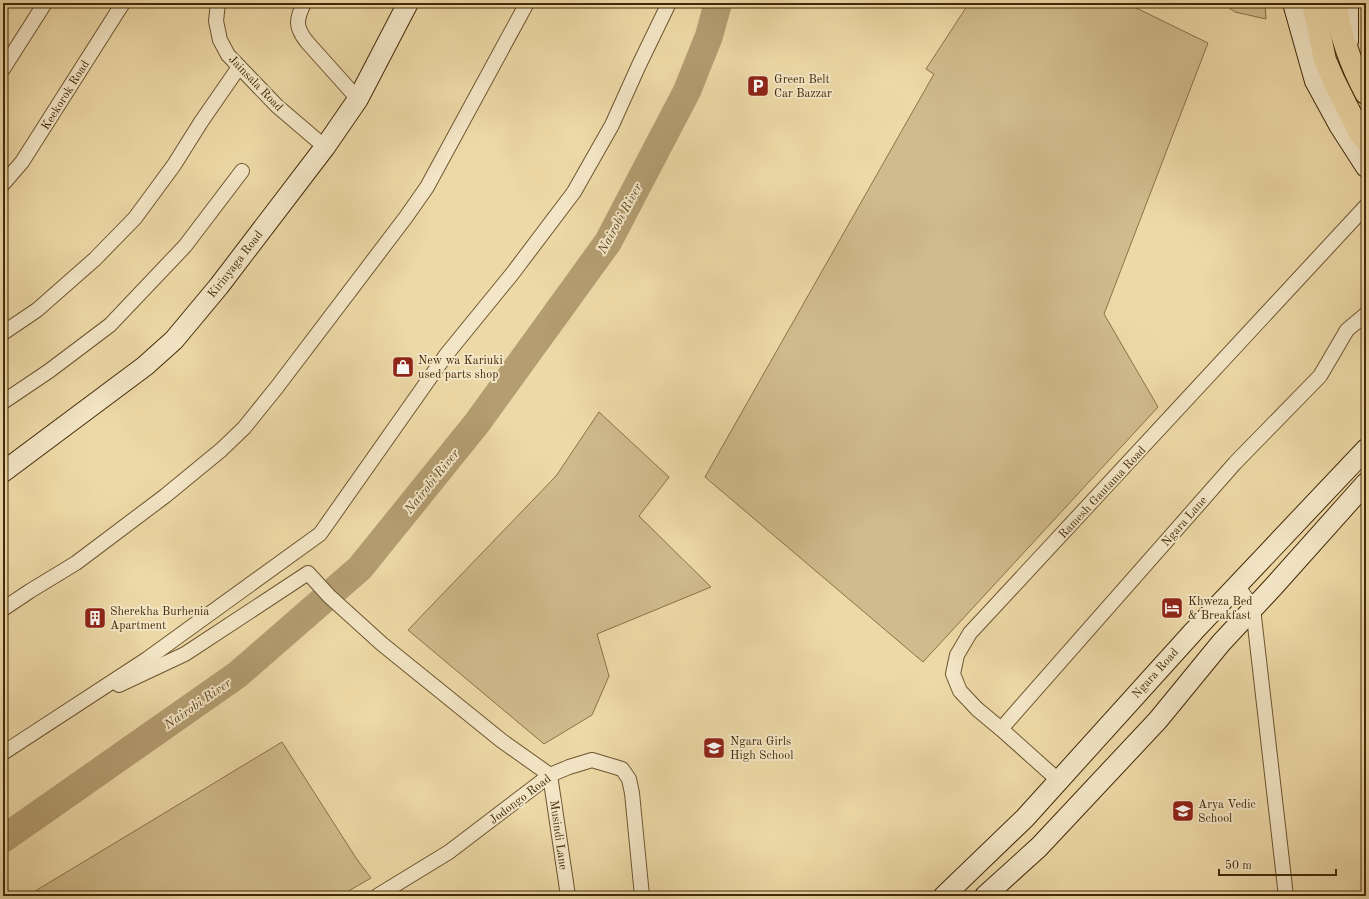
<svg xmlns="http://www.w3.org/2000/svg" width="1369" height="899" font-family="'Old Standard TT',serif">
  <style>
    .green { fill: #d0bb8c; stroke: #8a724a }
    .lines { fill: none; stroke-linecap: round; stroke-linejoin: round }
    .river { stroke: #b39d71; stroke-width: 28 }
    .street-casing { stroke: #6e5530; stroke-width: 16 }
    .secondary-casing { stroke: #432908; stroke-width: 22 }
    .highway-casing { stroke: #432908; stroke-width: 24 }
    .street { stroke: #f3e6c6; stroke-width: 14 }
    .secondary { stroke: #f3e6c6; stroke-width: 20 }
    .highway { stroke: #edd9a7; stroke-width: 22 }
    .labels { text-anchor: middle; stroke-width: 4; stroke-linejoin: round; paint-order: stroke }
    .poi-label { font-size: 12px; fill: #432908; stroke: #f3e6c6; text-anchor: start }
    .street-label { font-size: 12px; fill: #432908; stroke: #f3e6c6 }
    .water-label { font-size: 13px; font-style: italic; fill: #5f4622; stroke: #f3e6c6 }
  </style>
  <rect width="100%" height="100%" fill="#edd9a7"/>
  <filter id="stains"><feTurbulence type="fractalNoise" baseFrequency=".005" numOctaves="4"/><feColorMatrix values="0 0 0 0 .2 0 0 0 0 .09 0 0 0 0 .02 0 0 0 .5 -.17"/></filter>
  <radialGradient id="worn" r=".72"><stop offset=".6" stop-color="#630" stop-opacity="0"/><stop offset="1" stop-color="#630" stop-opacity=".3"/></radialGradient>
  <g class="green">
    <polygon points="969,3 973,5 974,3 1126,3 1208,43 1104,314 1158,407 923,662 705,477 934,74 926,69"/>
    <polygon points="1222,3 1265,3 1266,19 1235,12"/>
    <polygon points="599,412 669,477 639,516 711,587 597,634 609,676 592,715 544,744 408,630 556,476"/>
    <polygon points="282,742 356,858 371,878 340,896 27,896"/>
  </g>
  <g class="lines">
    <polyline class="river" points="3,839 237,675 360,568 477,423 608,242 687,91 709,36 718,3"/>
    <g class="street-casing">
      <g id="street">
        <polyline points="218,3 216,21 220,40 228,55 277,106 325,147"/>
        <path d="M304 3C296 20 295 27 307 42L358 99"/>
        <polyline points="3,69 45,3"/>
        <polyline points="3,184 22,162 123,3"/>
        <polyline points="3,333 37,310 95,259 135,218 174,165 201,122 239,67"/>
        <polyline points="3,402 49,371 110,325 185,246 242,171"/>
        <polyline points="1237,585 1253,608 1286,896"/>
        <polyline points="3,609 30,591 76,563 165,496 221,450 244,428 277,387 406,217 427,187 527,3"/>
        <polyline points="119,685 185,654 308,573 329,596 382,644 502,741 550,775 568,896"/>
        <polyline points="1001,729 1235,463 1320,376 1347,330 1366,314"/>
        <polyline points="3,753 147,659 320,534 446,355 512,274 574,192 612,125 639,65 669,3"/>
        <polyline points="1058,780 1001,729 977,709 960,691 953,674 957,655 970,633 1366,206"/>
        <polyline points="377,896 449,852 550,775 569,767 592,760 622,769 629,779 632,793 642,896"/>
      </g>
    </g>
    <g class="secondary-casing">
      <g id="secondary">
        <polyline points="1293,3 1315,81 1339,125 1366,167"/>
        <polyline points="1348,3 1348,41"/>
        <polyline points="3,472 145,366 174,340 219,286 325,147 358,99 408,3"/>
        <polyline points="944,896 1025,818 1194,631 1366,449"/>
        <polyline points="985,896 1039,847 1158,720 1221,643 1274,586 1366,483"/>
      </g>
    </g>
    <g class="highway-casing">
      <g id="highway">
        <polyline points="1313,3 1325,60 1334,81 1360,133 1366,140"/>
        <path d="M1335 3C1340 34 1351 65 1366 93"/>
      </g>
    </g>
    <use href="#street" class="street"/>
    <use href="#secondary" class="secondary"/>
    <use href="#highway" class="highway"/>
  </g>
  <defs>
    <g id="parking-square" transform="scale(1.15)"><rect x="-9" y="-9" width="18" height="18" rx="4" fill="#8f2418" stroke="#f3e6c6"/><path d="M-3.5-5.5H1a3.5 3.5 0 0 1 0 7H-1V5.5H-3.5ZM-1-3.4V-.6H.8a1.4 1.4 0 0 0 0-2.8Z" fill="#fff"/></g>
    <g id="shop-square" transform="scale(1.15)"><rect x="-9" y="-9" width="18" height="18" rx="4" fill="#8f2418" stroke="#f3e6c6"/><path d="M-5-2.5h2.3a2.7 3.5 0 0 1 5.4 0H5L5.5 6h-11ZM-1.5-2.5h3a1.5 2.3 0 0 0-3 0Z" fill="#fff"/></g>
    <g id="hotel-square" transform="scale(1.15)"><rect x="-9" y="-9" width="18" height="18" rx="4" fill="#8f2418" stroke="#f3e6c6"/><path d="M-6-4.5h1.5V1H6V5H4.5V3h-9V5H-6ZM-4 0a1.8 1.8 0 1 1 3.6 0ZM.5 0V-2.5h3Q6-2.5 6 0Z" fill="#fff"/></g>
    <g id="building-square" transform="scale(1.15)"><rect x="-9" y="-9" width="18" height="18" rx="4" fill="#8f2418" stroke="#f3e6c6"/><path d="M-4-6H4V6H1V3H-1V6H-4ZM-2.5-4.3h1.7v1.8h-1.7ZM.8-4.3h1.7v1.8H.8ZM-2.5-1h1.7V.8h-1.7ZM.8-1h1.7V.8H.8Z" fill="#fff"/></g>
    <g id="school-square" transform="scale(1.15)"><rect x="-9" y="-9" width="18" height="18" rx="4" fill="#8f2418" stroke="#f3e6c6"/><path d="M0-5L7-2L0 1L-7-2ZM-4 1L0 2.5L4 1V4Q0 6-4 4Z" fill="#fff"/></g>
  </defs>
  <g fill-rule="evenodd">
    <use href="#parking-square" x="758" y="86"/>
    <use href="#shop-square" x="403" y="367"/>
    <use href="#hotel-square" x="1172" y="608"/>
    <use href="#building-square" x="95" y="618"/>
    <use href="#school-square" x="714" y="748"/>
    <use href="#school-square" x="1183" y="811"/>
  </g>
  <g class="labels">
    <g class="poi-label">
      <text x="774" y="83">Green Belt<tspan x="774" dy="14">Car Bazzar</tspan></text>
      <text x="418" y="364">New wa Kariuki<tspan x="418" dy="14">used parts shop</tspan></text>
      <text x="1188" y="605">Khweza Bed<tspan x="1188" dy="14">&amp; Breakfast</tspan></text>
      <text x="110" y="615">Sherekha Burhenia<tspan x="110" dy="14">Apartment</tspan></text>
      <text x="730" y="745">Ngara Girls<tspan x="730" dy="14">High School</tspan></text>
      <text x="1198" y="808">Arya Vedic<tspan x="1198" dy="14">School</tspan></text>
    </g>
    <g class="street-label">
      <text transform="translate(256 83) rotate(46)" y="4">Jainsala Road</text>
      <text transform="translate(65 95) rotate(-58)" y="4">Keekorok Road</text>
      <text transform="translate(235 264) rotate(-52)" y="4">Kirinyaga Road</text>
      <text transform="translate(1102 492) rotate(-47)" y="4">Ramesh Gautama Road</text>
      <text transform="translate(1184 521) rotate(-49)" y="4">Ngara Lane</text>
      <text transform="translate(1155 673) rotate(-48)" y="4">Ngara Road</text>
      <text transform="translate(520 799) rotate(-37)" y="4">Jodongo Road</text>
      <text transform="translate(559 835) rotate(82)" y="4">Musindi Lane</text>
    </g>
    <g class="water-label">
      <text transform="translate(619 218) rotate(-61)" y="5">Nairobi River</text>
      <text transform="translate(431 481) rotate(-51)" y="5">Nairobi River</text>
      <text transform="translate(197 703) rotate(-35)" y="5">Nairobi River</text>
    </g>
  </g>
  <rect width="1369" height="899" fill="none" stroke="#edd9a7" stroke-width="16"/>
  <rect x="4" y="4" width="1361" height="891" fill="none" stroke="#432908" stroke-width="2"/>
  <rect x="8" y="8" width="1353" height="883" fill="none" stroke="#432908"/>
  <path d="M1219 869v6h117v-6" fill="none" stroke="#432908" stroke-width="2"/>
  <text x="1225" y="869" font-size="12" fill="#432908" stroke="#f3e6c6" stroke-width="3" paint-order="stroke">50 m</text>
  <rect width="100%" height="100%" filter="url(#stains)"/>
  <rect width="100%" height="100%" fill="url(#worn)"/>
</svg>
